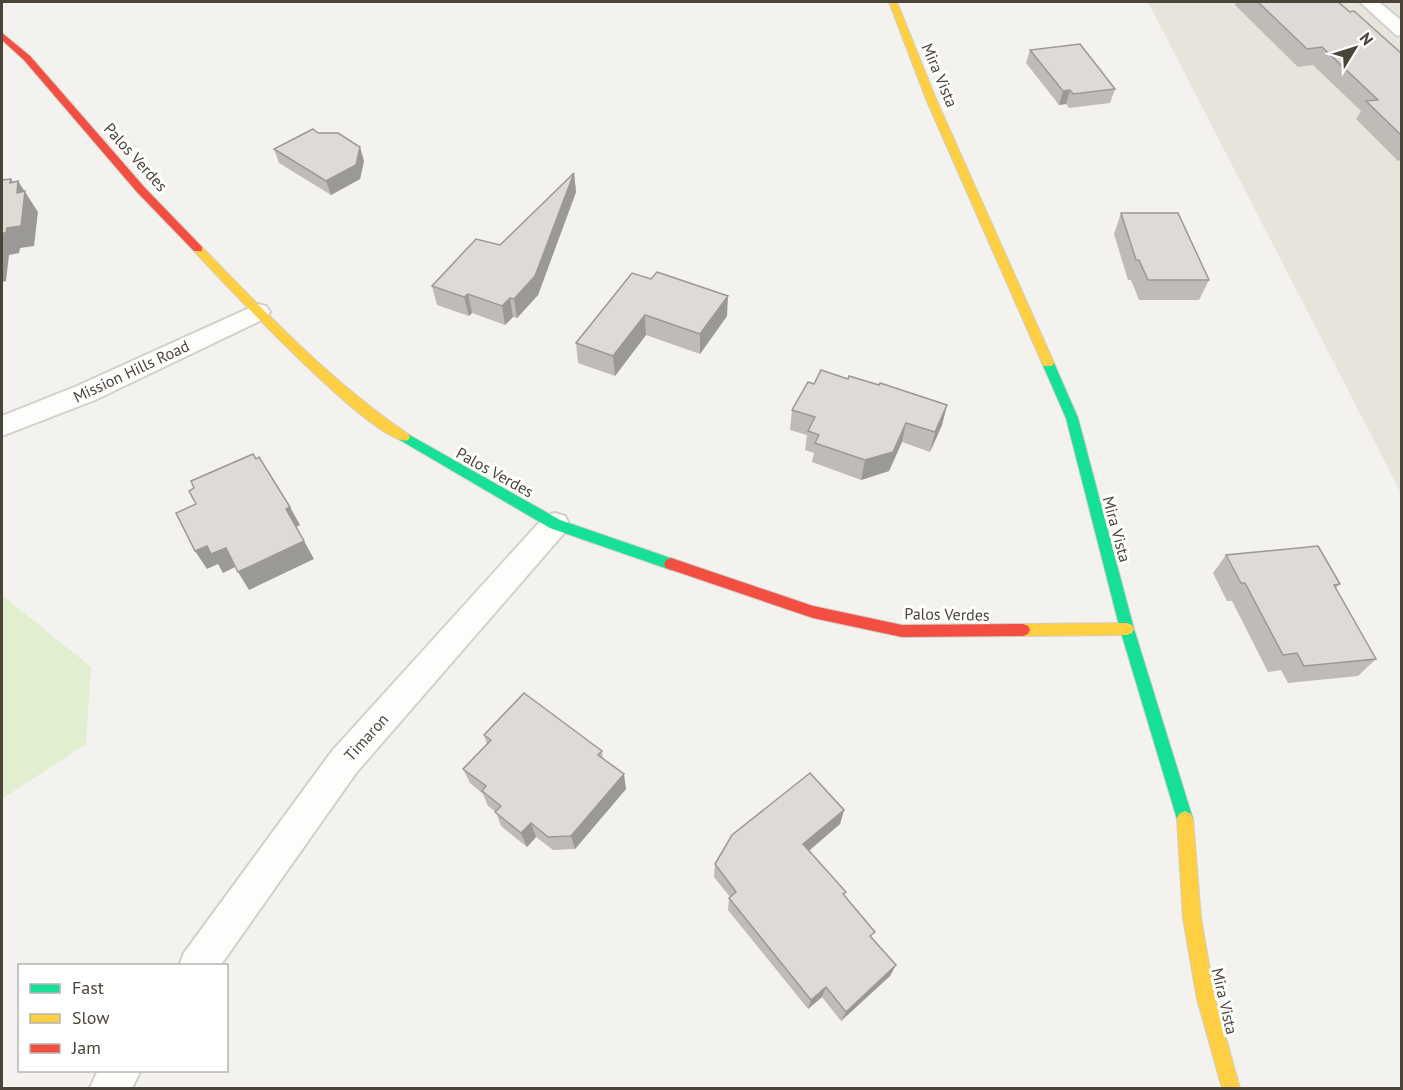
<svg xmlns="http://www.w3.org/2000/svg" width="1403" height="1090" font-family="'PT Sans',sans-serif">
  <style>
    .residential { fill: #e7e4dc }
    .green { fill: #e1eecf }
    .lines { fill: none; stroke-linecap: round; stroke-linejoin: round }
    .street-casing { stroke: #d2d0cb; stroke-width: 4 }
    .fast-casing { stroke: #d3cfc5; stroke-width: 2 }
    .slow-casing { stroke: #d3cfc5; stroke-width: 2 }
    .jam-casing { stroke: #d3cfc5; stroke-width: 2 }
    .street { fill: #fdfdfc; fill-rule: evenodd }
    .fast { fill: #16e098; fill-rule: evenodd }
    .slow { fill: #ffcf43; fill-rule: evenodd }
    .jam { fill: #f24e42; fill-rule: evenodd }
    .wall { fill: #bfbcb8 }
    .shaded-wall { fill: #9b9996 }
    .building { fill: #dedbd6; stroke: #9b9996; stroke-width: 1.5 }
    .labels { text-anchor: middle; stroke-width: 6; stroke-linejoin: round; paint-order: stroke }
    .street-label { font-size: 16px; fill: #4b4439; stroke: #fff }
  </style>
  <rect width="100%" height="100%" fill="#f4f2ee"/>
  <polygon class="residential" points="1148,2 1401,2 1401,493"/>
  <polygon class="green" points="2,595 91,667 86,744 2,799"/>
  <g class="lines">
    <g class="street-casing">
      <g id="street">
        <polygon points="1360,2 1379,2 1402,21 1402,36 1396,35"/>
        <polygon points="258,304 266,306 270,312 266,318 95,400 2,436 2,416 77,386"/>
        <polygon points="555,513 565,516 569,524 565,532 356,773 220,966 179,966 184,953 332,751 545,516"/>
        <polygon points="98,1070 141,1070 132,1088 90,1088"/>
      </g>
    </g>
    <g class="fast-casing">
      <g id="fast">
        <polygon points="1048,359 1054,363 1078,418 1134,629 1193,819 1191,824 1185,827 1179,824 1177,819 1120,629 1066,418 1042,363"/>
        <polygon points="404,432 560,520 676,560 678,564 676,568 671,570 550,528 400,440 398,437"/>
      </g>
    </g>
    <g class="slow-casing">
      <g id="slow">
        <polygon points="889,2 897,2 936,99 1054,363 1052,366 1044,366 1042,363 926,99"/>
        <path d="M198 246 202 247C267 314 330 381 408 434L410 437 408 440C379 450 220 279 194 251V247Z"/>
        <polygon points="1127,623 1132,625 1134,629 1132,633 1127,635 1023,636 1018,634 1016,630 1018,626 1023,624"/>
        <polygon points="1185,811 1191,814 1193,819 1201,918 1215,999 1240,1088 1222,1088 1197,999 1183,918 1177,819 1179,814"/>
      </g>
    </g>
    <g class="jam-casing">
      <g id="jam">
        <polygon points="2,33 30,56 145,188 202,247 202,251 194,251 137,192 24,60 2,40"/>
        <polygon points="671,558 813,606 902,625 1023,624 1028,626 1030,630 1028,634 1023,636 902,637 813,618 666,568 664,564 666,560"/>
      </g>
    </g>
    <use href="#street" class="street"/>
    <use href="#fast" class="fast"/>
    <use href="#slow" class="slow"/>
    <use href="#jam" class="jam"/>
  </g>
  <g class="wall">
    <polygon points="1236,2 1338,2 1401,53 1401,160 1398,161 1356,119 1361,111 1313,65 1298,67 1235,5"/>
    <polygon points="1030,50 1115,89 1110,103 1069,108 1066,104 1059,105 1026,63"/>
    <polygon points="274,149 364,161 360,179 331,195 279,163"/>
    <polygon points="574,173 576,192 538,295 517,318 513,317 505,325 472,313 469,316 437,305 432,286 500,245"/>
    <polygon points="1121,213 1209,280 1199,300 1139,300 1131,280 1128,280 1114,234"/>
    <polygon points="632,273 727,316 700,354 646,335 615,376 578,363 576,343"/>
    <polygon points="848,379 879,385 947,405 942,425 930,452 902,442 889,471 861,480 812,462 814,453 805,450 807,435 790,430 792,410 814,384"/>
    <polygon points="1226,555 1340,584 1336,588 1376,659 1358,676 1288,683 1281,670 1268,672 1232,601 1227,601 1213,573"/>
    <polygon points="484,735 602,751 603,759 626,789 575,849 553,850 536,837 527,847 501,826 496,812 488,806 483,794 470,783 463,769 487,744"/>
    <polygon points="844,810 840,824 809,851 844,896 872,938 890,976 841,1021 822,997 808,1009 728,910 729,898 730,897 714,877 715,864"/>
  </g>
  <g class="shaded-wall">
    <polygon points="1070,90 1066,104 1059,105 1063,91"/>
    <polygon points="360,147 364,161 360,179 331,195 326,181"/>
    <polygon points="574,173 576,192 538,295 517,318 514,299"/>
    <polygon points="11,179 17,189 18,181 38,212 34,246 20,248 19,253 9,255 6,281 2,282 2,233 7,228"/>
    <polygon points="468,294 472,313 469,316 464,297"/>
    <polygon points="728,296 727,316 700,354 700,334"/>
    <polygon points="510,298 513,317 505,325 502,306"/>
    <polygon points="645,315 646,335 615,376 613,356"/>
    <polygon points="947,405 942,425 930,452 935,432"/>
    <polygon points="906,423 902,442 889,471 861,480 865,460"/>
    <polygon points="290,507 300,525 296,527 286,509"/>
    <polygon points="304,541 314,559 249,590 238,572"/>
    <polygon points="207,546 226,548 237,566 223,573 218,564 207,569 195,551"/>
    <polygon points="624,774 626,789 575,849 571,836"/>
    <polygon points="844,810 840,824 800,858 803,844"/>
    <polygon points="531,823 536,837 527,847 521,833"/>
    <polygon points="896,965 890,976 841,1021 846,1012"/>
    <polygon points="826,987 822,997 808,1009 811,1000"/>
  </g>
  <g class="building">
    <polygon points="1258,2 1338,2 1350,12 1354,11 1392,45 1401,53 1401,135 1366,101 1378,100 1322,47 1307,49"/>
    <polygon points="1080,44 1115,89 1073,94 1070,90 1063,91 1030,50"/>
    <polygon points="313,129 318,133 338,133 360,147 356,165 326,181 274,149"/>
    <polygon points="574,173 535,276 514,299 510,298 502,306 468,294 464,297 432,286 476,239 500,245"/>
    <polygon points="11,179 10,183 18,181 17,193 25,191 21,226 7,228 6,233 2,233 2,180"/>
    <polygon points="1121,213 1178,213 1209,280 1148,280 1139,260 1136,260"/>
    <polygon points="657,272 728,296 700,334 645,315 613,356 576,343 632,273 651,279"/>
    <polygon points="821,370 848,379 849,376 879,385 880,383 947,405 935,432 906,423 893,452 865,460 815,443 819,435 808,431 815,417 792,410 808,382 814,384"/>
    <polygon points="253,454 256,459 259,457 290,507 286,509 304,541 238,572 226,548 211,554 207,546 195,551 176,513 196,504 189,491 194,488 191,481"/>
    <polygon points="1318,546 1340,584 1334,585 1376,659 1304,666 1297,653 1283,655 1245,583 1241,583 1226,555"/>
    <polygon points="524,693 602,751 598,755 624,774 571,836 548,837 531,823 521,833 495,812 501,806 482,791 486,786 463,769 491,740 484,735"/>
    <polygon points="810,773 844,810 803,844 846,892 843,894 875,932 870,936 896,965 846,1012 826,987 811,1000 729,898 736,892 715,864 732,835"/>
  </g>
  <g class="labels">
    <g class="street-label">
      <text transform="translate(940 75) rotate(67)" y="6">Mira Vista</text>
      <text transform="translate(136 157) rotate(48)" y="6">Palos Verdes</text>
      <text transform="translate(131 371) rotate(-25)" y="6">Mission Hills Road</text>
      <text transform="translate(495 472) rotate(29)" y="6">Palos Verdes</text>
      <text transform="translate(1117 529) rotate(75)" y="6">Mira Vista</text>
      <text transform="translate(947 614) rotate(1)" y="6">Palos Verdes</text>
      <text transform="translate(366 737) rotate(-48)" y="6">Timaron</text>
      <text transform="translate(1225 1001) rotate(77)" y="6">Mira Vista</text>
    </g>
  </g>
  <rect width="1403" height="1090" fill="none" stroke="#4b4439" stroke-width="6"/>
  <rect x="18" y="964" width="210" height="108" fill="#ffffff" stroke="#b7b4b0" stroke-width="1.5"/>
  <rect x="30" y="984" width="30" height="9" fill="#16e098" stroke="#b7b4b0" stroke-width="1.5"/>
  <text x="72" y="994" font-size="18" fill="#4b4439">Fast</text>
  <rect x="30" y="1014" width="30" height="9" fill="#ffcf43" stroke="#b7b4b0" stroke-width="1.5"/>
  <text x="72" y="1024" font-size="18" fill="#4b4439">Slow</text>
  <rect x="30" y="1044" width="30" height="9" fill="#f24e42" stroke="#b7b4b0" stroke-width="1.5"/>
  <text x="72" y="1054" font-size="18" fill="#4b4439">Jam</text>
  <g transform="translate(1355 48) rotate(52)" stroke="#ffffff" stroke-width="4.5" paint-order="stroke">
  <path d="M0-4.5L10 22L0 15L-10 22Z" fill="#4b4439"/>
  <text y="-9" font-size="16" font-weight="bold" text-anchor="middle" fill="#4b4439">N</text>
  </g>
</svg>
